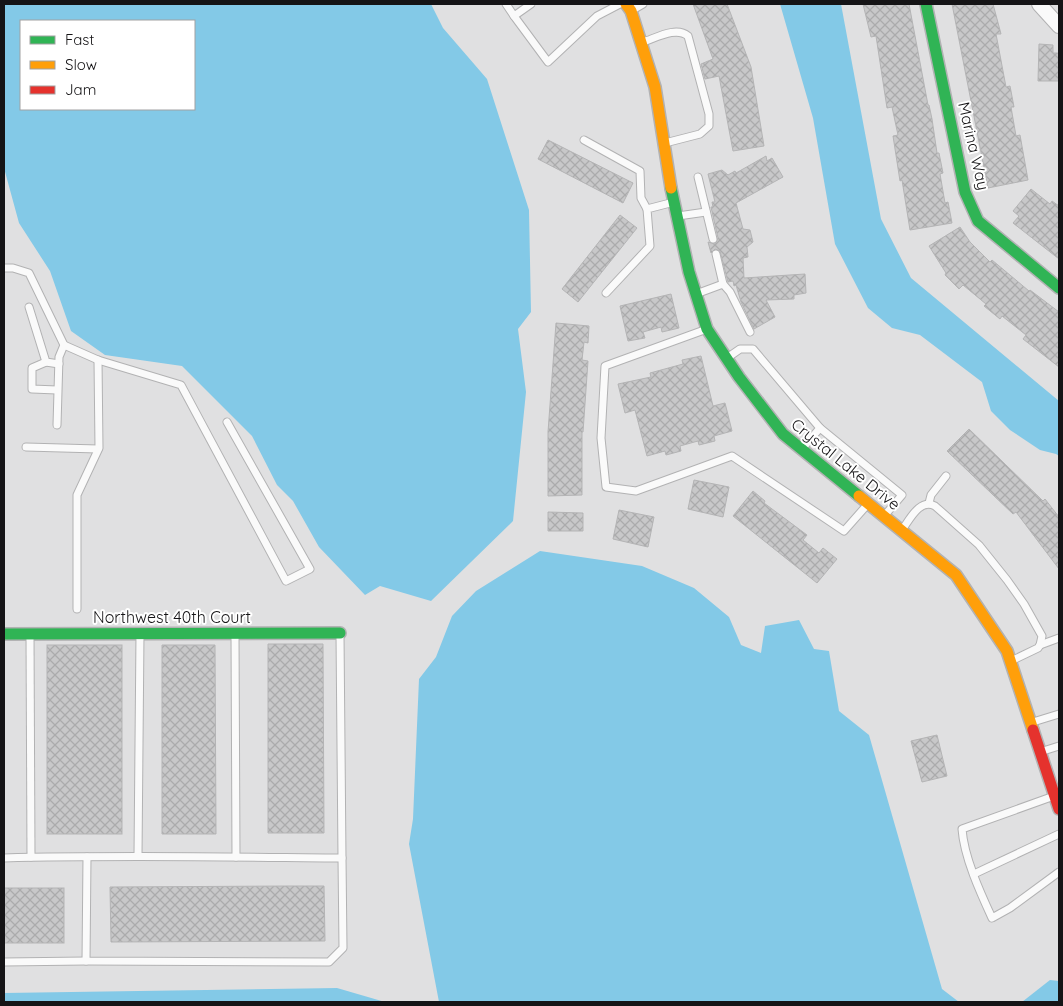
<svg xmlns="http://www.w3.org/2000/svg" width="1063" height="1006" font-family="Quicksand,sans-serif">
  <style>
    .water { fill: #83c9e7; fill-rule: evenodd }
    .building { fill: url(#building-cross-hatch); stroke: #b4b4b5 }
    .lines { fill: none; stroke-linecap: round; stroke-linejoin: round }
    .lane-casing { stroke: #b2b2b3; stroke-width: 9 }
    .street-casing { stroke: #b2b2b3; stroke-width: 16 }
    .fast-casing { stroke: #b2b2b3; stroke-width: 14 }
    .slow-casing { stroke: #b2b2b3; stroke-width: 14 }
    .jam-casing { stroke: #b2b2b3; stroke-width: 14 }
    .lane { stroke: #fafafa; stroke-width: 7 }
    .street { stroke: #fafafa; stroke-width: 14 }
    .fast { stroke: #30b455; stroke-width: 11 }
    .slow { stroke: #ff9f0a; stroke-width: 11 }
    .jam { stroke: #e5322d; stroke-width: 11 }
    .labels { text-anchor: middle; stroke-width: 4; stroke-linejoin: round; paint-order: stroke }
    .street-label { font-size: 16px; fill: #151416; stroke: #fff }
  </style>
  <defs>
    <pattern id="building-cross-hatch" width="8" height="8" patternUnits="userSpaceOnUse" patternTransform="scale(1.25)"><rect width="8" height="8" fill="#c8c8c9"/><path d="M0 0l8 8M0 8l8-8" fill="none" stroke="#ababac"/></pattern>
  </defs>
  <rect width="100%" height="100%" fill="#e0e0e1"/>
  <g class="water">
    <path d="M4 4H431L443 28 487 79 529 210 531 312 518 329 526 392 513 521 431 601 380 586 365 595 319 547 293 501 277 485 252 436 182 366 105 355 71 331 50 271 19 223 4 168ZM21 21H194V109H21Z"/>
    <polygon points="780,4 841,4 881,219 911,278 1059,401 1059,456 1056,454 1040,450 1010,430 991,411 982,382 920,335 892,328 868,308 835,244 813,118"/>
    <polygon points="540,551 642,566 694,588 729,617 741,645 761,653 765,626 799,620 814,649 829,651 839,711 869,735 942,989 959,1002 439,1002 409,844 413,819 419,679 436,657 452,616 476,591"/>
    <polygon points="1050,980 1059,981 1059,1002 1022,1002"/>
    <polygon points="337,988 385,1002 4,1002 4,993"/>
  </g>
  <g class="building">
    <polygon points="693,4 727,4 751,67 764,146 733,151 719,76 705,79 701,64 713,59"/>
    <polygon points="863,4 909,4 928,105 929,105 932,119 937,153 939,153 943,173 940,174 945,203 948,202 952,223 910,230 902,180 900,181 893,136 898,135 892,107 887,108 876,36 871,37"/>
    <polygon points="952,4 993,4 1001,34 996,34 1006,87 1010,86 1014,107 1011,107 1016,136 1020,135 1028,180 988,188"/>
    <polygon points="1039,44 1053,45 1053,53 1059,53 1059,81 1038,81"/>
    <polygon points="548,140 633,183 623,203 538,159"/>
    <polygon points="766,156 767,161 772,158 783,177 736,203 743,229 750,230 753,242 747,247 748,257 743,258 744,278 805,274 806,293 794,295 794,299 766,300 775,317 754,329 741,302 736,285 734,286 733,281 728,282 720,251 715,249 711,253 708,242 715,244 718,238 711,207 713,207 712,202 715,202 708,174 722,170 728,175 735,171 736,173"/>
    <polygon points="1031,189 1050,204 1052,201 1059,206 1059,259 1013,223 1019,216 1013,211"/>
    <polygon points="620,215 637,228 578,302 562,289"/>
    <polygon points="960,227 970,242 990,262 992,260 1029,291 1030,290 1059,312 1059,367 1023,339 1026,335 1002,316 1000,319 984,306 986,304 963,285 959,289 945,275 946,273 929,246"/>
    <polygon points="671,294 679,328 662,332 661,327 643,332 645,338 628,341 620,306"/>
    <polygon points="556,323 589,326 588,343 584,342 582,360 588,361 583,432 582,432 582,495 548,496 548,432"/>
    <polygon points="701,356 713,406 725,403 732,431 714,436 715,441 699,445 698,441 680,446 681,451 666,455 665,451 647,456 635,410 625,413 618,384 651,377 650,373 683,364 682,360"/>
    <polygon points="969,429 1043,501 1045,499 1059,517 1059,569 1016,512 1013,514 947,451"/>
    <polygon points="694,480 729,487 723,517 688,509"/>
    <polygon points="753,491 765,501 764,503 807,535 803,540 819,553 823,548 837,559 817,583 733,516"/>
    <polygon points="619,510 654,517 648,547 613,539"/>
    <polygon points="548,512 583,513 583,531 548,531"/>
    <polygon points="268,644 323,644 324,833 268,833"/>
    <rect x="47" y="645" width="75" height="189"/>
    <polygon points="162,645 215,645 216,834 162,834"/>
    <polygon points="937,735 947,776 922,782 911,741"/>
    <polygon points="288,886 324,886 325,941 111,942 110,887"/>
    <rect x="4" y="888" width="60" height="55"/>
  </g>
  <g class="lines">
    <g class="lane-casing">
      <g id="lane">
        <polyline points="506,4 514,16 531,4"/>
        <polyline points="631,11 643,4"/>
        <polyline points="514,16 548,62 597,16 620,4"/>
        <path d="M643 42C656 38 676 26 688 36L709 114V126L700 134 665 143"/>
        <polyline points="584,140 640,171 641,198 647,209"/>
        <polyline points="698,177 713,239"/>
        <polyline points="678,216 706,212"/>
        <polyline points="716,254 723,284"/>
        <polyline points="4,268 13,268 29,273 64,345 98,360 181,385 286,581 310,569 227,422"/>
        <polyline points="606,293 650,246 647,209 674,202"/>
        <polyline points="696,294 723,284 730,292 750,332"/>
        <polyline points="29,307 46,362 59,364"/>
        <polyline points="707,329 605,366 601,438 606,487 636,491 732,456 844,531 867,505"/>
        <polyline points="727,358 740,349 753,349 820,428"/>
        <polyline points="46,362 32,368 32,389 57,390"/>
        <polyline points="57,425 59,357 64,345"/>
        <polyline points="26,447 98,449"/>
        <polyline points="802,449 820,428 902,495 885,515"/>
        <polyline points="929,503 931,495 946,476"/>
        <path d="M902 530C910 519 920 498 935 506L979 545 1007 580 1024 604 1042 636 1040 645 1038 648 1011 661"/>
        <polyline points="77,609 77,495 99,448 98,360"/>
        <polyline points="30,634 31,857"/>
        <polyline points="235,634 236,857"/>
        <polyline points="1040,645 1059,638"/>
        <polyline points="1033,722 1059,714"/>
        <polyline points="1040,752 1059,746"/>
        <path d="M1054 796 962 829C964 857 980 892 992 918L1010 908 1059 872"/>
        <polyline points="138,855 140,634"/>
        <polyline points="87,857 86,961 329,962 343,948 342,858"/>
        <path d="M4 858C116 855 229 857 342 858L340 634"/>
        <polyline points="974,874 1059,834"/>
        <polyline points="4,962 86,961"/>
      </g>
    </g>
    <g class="street-casing">
      <polyline id="street" points="1039,4 1059,26"/>
    </g>
    <g class="fast-casing">
      <g id="fast">
        <polyline points="926,4 965,192 978,221 1059,288"/>
        <polyline points="671,188 689,272 707,329 739,377 783,434 859,496"/>
        <polyline points="4,634 340,633"/>
      </g>
    </g>
    <g class="slow-casing">
      <g id="slow">
        <polyline points="626,4 631,11 655,87 671,188"/>
        <polyline points="859,496 956,575 1007,651 1033,730"/>
      </g>
    </g>
    <g class="jam-casing">
      <polyline id="jam" points="1033,730 1059,809"/>
    </g>
    <use href="#lane" class="lane"/>
    <use href="#street" class="street"/>
    <use href="#fast" class="fast"/>
    <use href="#slow" class="slow"/>
    <use href="#jam" class="jam"/>
  </g>
  <g class="labels">
    <g class="street-label">
      <text transform="translate(974 146) rotate(77)" y="6">Marina Way</text>
      <text transform="translate(846 464) rotate(39)" y="6">Crystal Lake Drive</text>
      <text x="172" y="623">Northwest 40th Court</text>
    </g>
  </g>
  <rect width="1063" height="1006" fill="none" stroke="#151416" stroke-width="10"/>
  <rect x="20" y="20" width="175" height="90" fill="#ffffff" stroke="#a1a1a2"/>
  <rect x="30" y="36" width="25" height="8" fill="#30b455" stroke="#a1a1a2"/>
  <text x="65" y="45" font-size="15" fill="#151416">Fast</text>
  <rect x="30" y="61" width="25" height="8" fill="#ff9f0a" stroke="#a1a1a2"/>
  <text x="65" y="70" font-size="15" fill="#151416">Slow</text>
  <rect x="30" y="86" width="25" height="8" fill="#e5322d" stroke="#a1a1a2"/>
  <text x="65" y="95" font-size="15" fill="#151416">Jam</text>
</svg>
